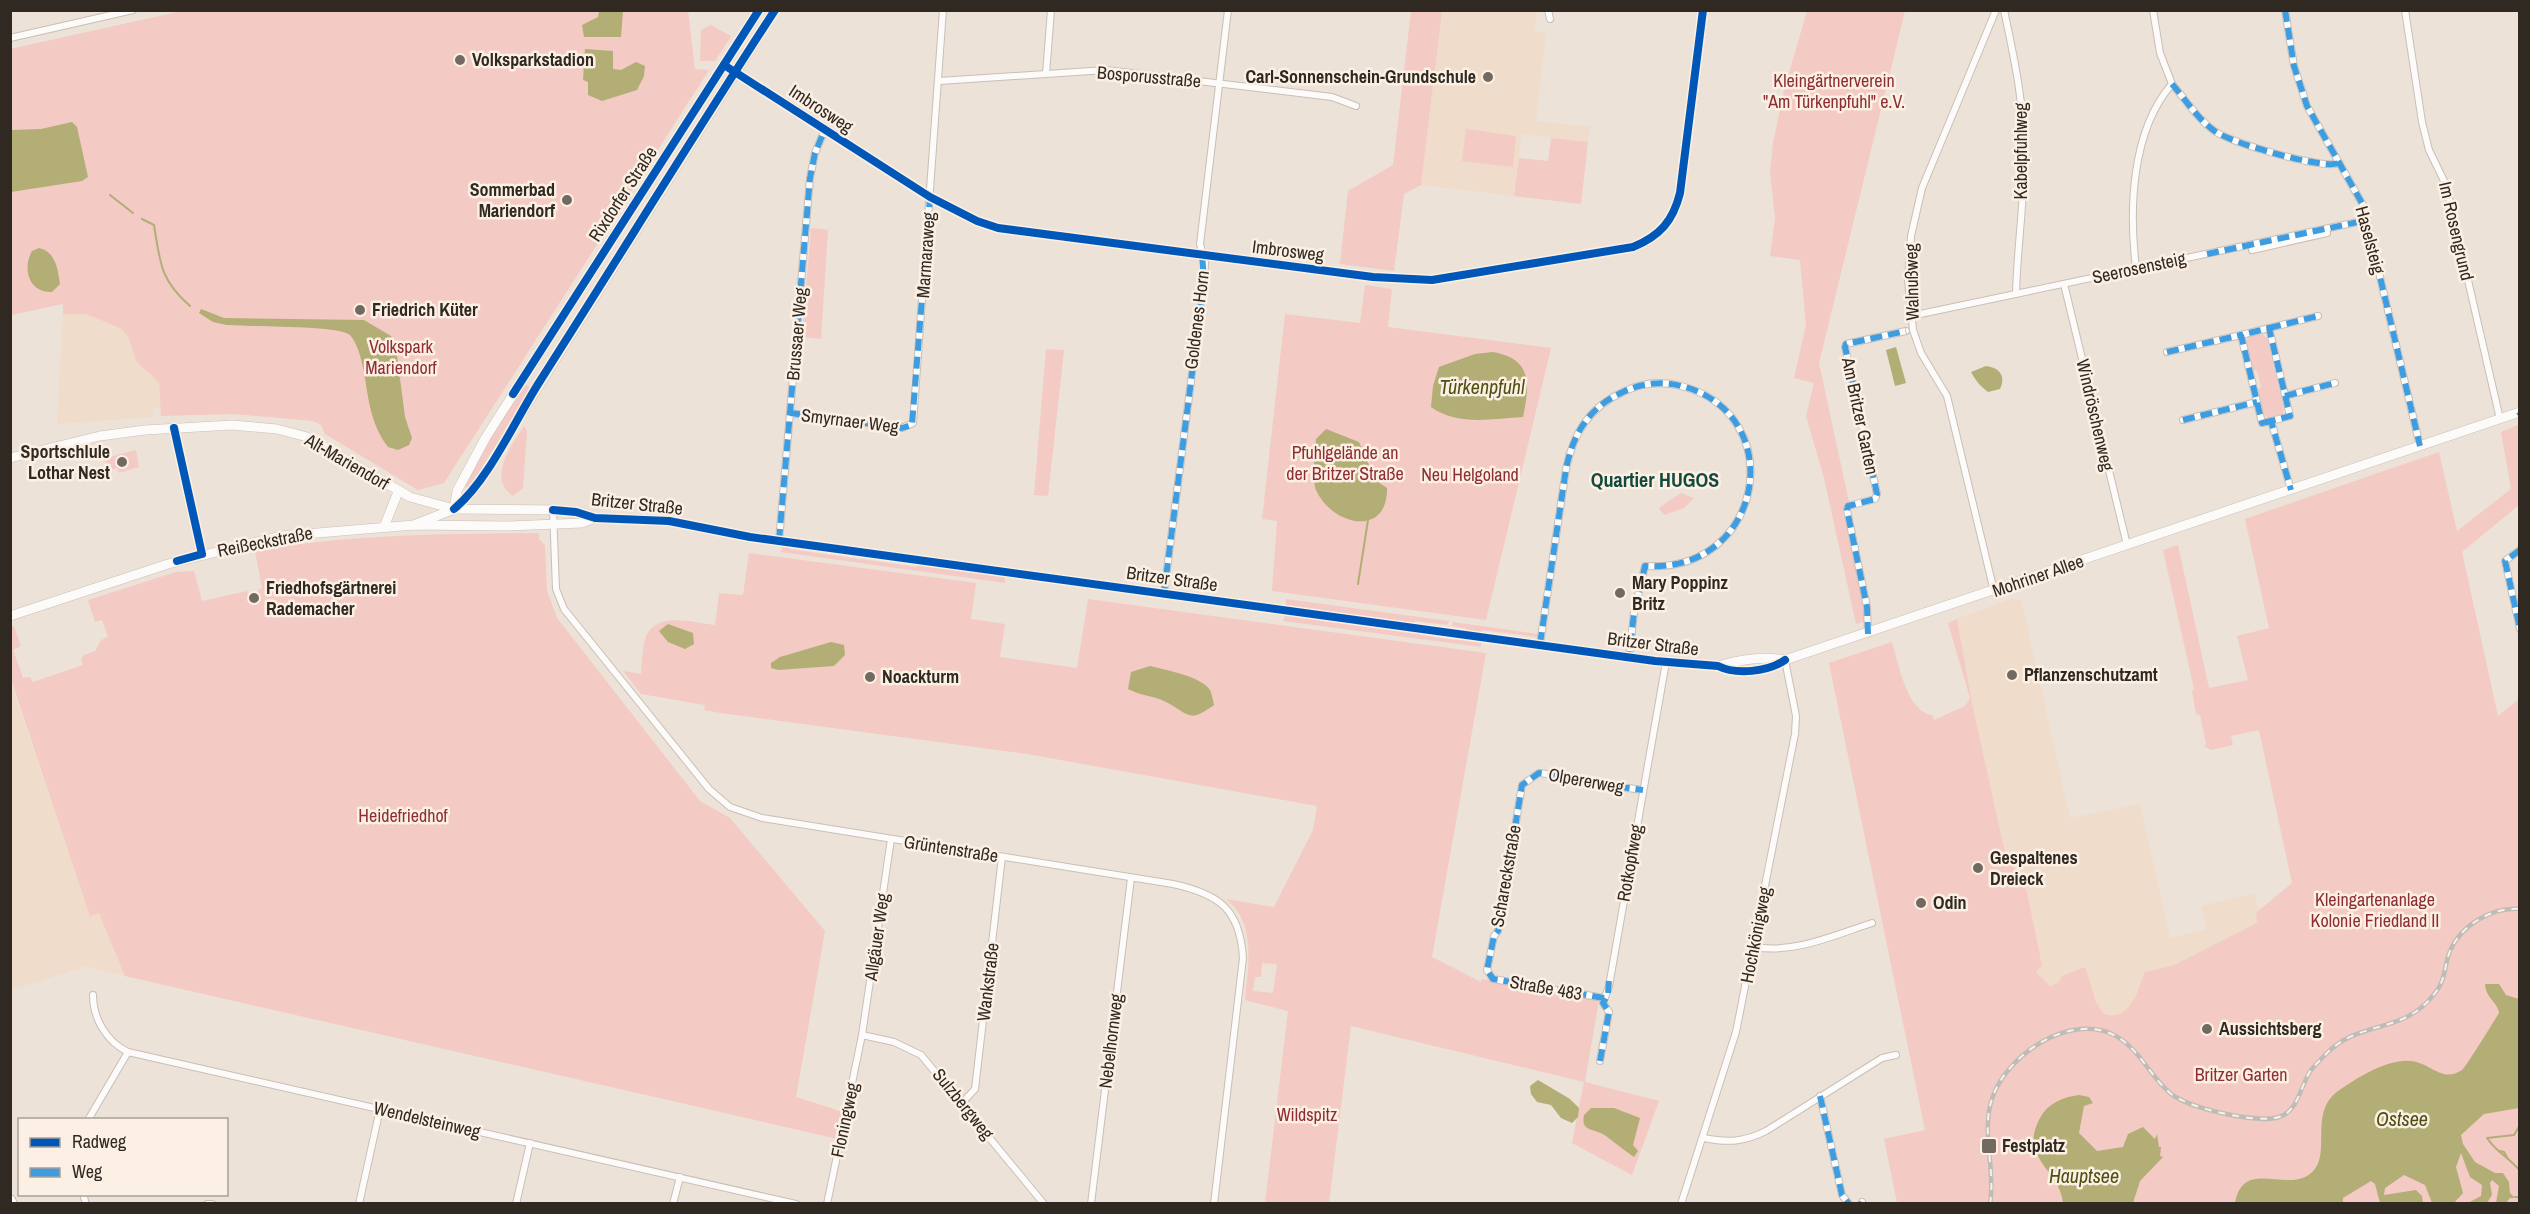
<svg xmlns="http://www.w3.org/2000/svg" width="2530" height="1214" font-family="'Archivo Narrow',sans-serif">
  <style>
    .built { fill: #f0dcca }
    .green { fill: #f3cac4; fill-rule: evenodd }
    .water { fill: #b2ae75 }
    .lines { fill: none; stroke-linecap: round; stroke-linejoin: round }
    .stream { stroke: #b2ae75; stroke-width: 2 }
    .street-casing { stroke: #c8bfb7; stroke-width: 8 }
    .secondary-casing { stroke: #c8bfb7; stroke-width: 10 }
    .primary-casing { stroke: #c8bfb7; stroke-width: 12 }
    .street { stroke: #fcfbf9; stroke-width: 6 }
    .secondary { stroke: #fcfbf9; stroke-width: 9 }
    .primary { stroke: #fcfbf9; stroke-width: 10 }
    .rail-casing { stroke: #bebcb8; stroke-width: 4.5 }
    .rail { stroke: #fcf0e4; stroke-width: 2; stroke-dasharray: 7; stroke-linecap: butt }
    .quiet { stroke: #3e9ce0; stroke-width: 6; stroke-dasharray: 12 6; stroke-linecap: butt }
    .cycleway-casing { stroke: #fcf0e4; stroke-width: 11 }
    .cycleway { stroke: #0057b8; stroke-width: 8 }
    .poi-dot { fill: #726a61; stroke: #fcf0e4; stroke-width: 2 }
    .labels { text-anchor: middle; stroke-width: 5; stroke-linejoin: round; paint-order: stroke }
    .poi-label { font-size: 18px; font-weight: bold; fill: #302922; stroke: #fcf0e4; text-anchor: start }
    .street-label { font-size: 18px; fill: #302922; stroke: #fcf0e4 }
    .park-label { font-size: 18px; fill: #8e2d33; stroke: #fcf0e4 }
    .water-label { font-size: 20px; font-style: italic; fill: #4f4e13; stroke: #fcf0e4 }
    .neighbourhood-label { font-size: 20px; font-weight: bold; fill: #134a3e; stroke: #fcf0e4 }
  </style>
  <rect width="100%" height="100%" fill="#ede2d7"/>
  <g class="built">
    <polygon points="1442,11 1537,11 1535,31 1546,33 1536,121 1590,127 1588,142 1522,134 1514,196 1421,185"/>
    <polygon points="63,314 86,314 122,329 129,338 136,361 159,382 160,408 153,409 153,417 57,424"/>
    <polygon points="2013,598 2014,601 2021,599 2070,818 2140,804 2170,938 2207,929 2201,906 2254,893 2259,910 2256,913 2257,923 2174,965 2145,972 2131,1005 2126,1011 2113,1015 2103,1013 2096,1002 2060,978 2058,983 2050,986 2036,972 2041,968 2027,892 2004,848 1973,708 1957,619"/>
    <polygon points="10,679 90,915 99,913 125,976 86,966 11,990"/>
  </g>
  <g class="green">
    <polygon points="688,10 695,69 709,70 444,483 418,490 325,434 321,425 313,421 233,414 161,416 159,382 136,361 129,338 122,329 86,314 63,314 63,304 11,315 10,49 182,11"/>
    <polygon points="1411,11 1442,11 1421,185 1404,194 1394,271 1340,264 1348,191 1393,165"/>
    <polygon points="1807,11 1905,11 1819,363 1849,502 1843,511 1867,621 1856,624 1824,478 1806,416 1814,383 1794,378 1806,325 1800,260 1770,256 1775,218 1770,172 1773,143 1784,90"/>
    <polygon points="711,25 731,36 715,61 700,61 701,30"/>
    <polygon points="1466,129 1516,136 1513,167 1462,161"/>
    <polygon points="1551,138 1588,142 1581,204 1514,196 1519,158 1548,161"/>
    <polygon points="811,228 828,230 821,339 802,337"/>
    <polygon points="1365,285 1392,289 1388,327 1551,348 1486,620 1272,591 1277,521 1262,519 1285,314 1360,323"/>
    <polygon points="2262,334 2267,338 2284,410 2282,415 2268,418 2264,414 2257,390 2261,387 2257,371 2252,369 2246,341 2249,337"/>
    <polygon points="1046,349 1064,350 1048,496 1034,495"/>
    <polygon points="524,383 531,388 468,488 465,486 489,437"/>
    <path d="M2518 425 2519 505 2462 552 2498 716 2519 699V1203H1897L1884 1139 1925 1130 1829 663 1892 642C1898 662 1907 713 1932 715L1934 720 1965 706 1970 698 1948 623 1957 619 1973 708 2004 848 2027 892 2042 966 2036 972 2050 986 2058 983 2062 976 2085 967 2096 1002 2103 1013 2108 1015C2132 1019 2138 988 2145 972L2174 965 2257 923 2256 913 2292 883 2259 730 2231 736 2233 745 2211 750 2204 746 2206 744 2200 715 2196 714 2192 691 2194 689 2163 550 2178 545 2209 688 2248 680 2237 636 2269 628 2245 519 2439 452 2457 531 2511 489 2501 432Z"/>
    <path d="M524 426 527 431 523 488 513 496C487 478 511 446 524 426Z"/>
    <polygon points="136,450 139,467 119,473 117,468 107,471 105,458"/>
    <polygon points="1681,493 1694,498 1684,508 1664,515 1659,508"/>
    <path d="M539 533V539L545 545 547 591 557 618 700 801 730 818 825 931 796 1097 843 1112 838 1139 125 976 99 913 90 916 11 679 10 627 14 626 21 646 13 650 23 678 30 677 33 682 83 665 81 659 84 655 95 651 101 640 108 637 102 620 95 622 88 600 176 572 194 571 202 601 247 591 250 603 260 601 258 590 262 588 255 551C348 534 445 534 539 533Z"/>
    <polygon points="783,546 789,546 789,549 917,567 918,564 1005,576 1005,583 781,552"/>
    <path d="M749 553 976 583 971 619 1005 624 1000 657 1077 668 1088 599 1486 653 1432 957 1481 982 1482 979 1599 1000 1585 1082 1659 1101 1632 1175 1572 1143 1584 1082 1351 1026 1329 1203H1265L1288 1011 1245 1000C1248 965 1257 924 1226 899L1274 907 1313 830 1317 806 1027 754 721 713 704 710 705 705 641 694 623 671 641 674C642 662 642 647 646 636 658 611 694 623 715 625L719 593 743 595ZM1262 963 1277 964 1273 993 1253 991 1255 977H1261Z"/>
    <polygon points="1286,599 1449,621 1447,625 1415,621 1414,624 1286,606"/>
    <polygon points="1286,614 1422,632 1422,635 1455,640 1456,637 1481,640 1481,647 1283,621"/>
    <polygon points="1453,622 1538,634 1537,637 1482,630 1481,633 1465,631 1465,628 1452,626"/>
  </g>
  <g class="water">
    <polygon points="599,11 623,11 621,37 584,37 582,25 598,17"/>
    <polygon points="585,49 613,51 613,69 621,70 636,62 645,66 644,76 637,90 602,101 588,95 588,82 583,80"/>
    <polygon points="72,122 77,127 88,177 82,181 11,192 11,130 41,129"/>
    <path d="M39 248C56 252 58 270 60 284L52 292C29 293 22 269 32 251Z"/>
    <path d="M201 309 224 318 364 320 391 336 396 348 405 417 412 438 409 445 398 450 388 447C372 426 369 404 365 378 363 366 359 345 350 335 339 325 248 327 227 325L213 322 199 313Z"/>
    <polygon points="1896,347 1906,383 1895,386 1886,350"/>
    <path d="M1493 352C1532 359 1530 383 1523 417 1492 419 1457 426 1431 407L1433 386 1439 367 1475 354Z"/>
    <path d="M1986 366C2000 368 2006 376 2000 389L1988 392C1980 386 1976 381 1971 372Z"/>
    <path d="M1326 429 1359 442 1369 465V476L1387 488C1388 538 1332 526 1316 490 1312 482 1315 450 1316 439Z"/>
    <polygon points="668,624 693,633 694,644 685,649 668,642 659,631"/>
    <polygon points="831,642 844,645 845,655 834,666 778,670 771,668 771,663 780,657"/>
    <path d="M1150 666C1165 670 1201 676 1210 690 1212 694 1213 701 1214 705 1189 723 1190 715 1168 703 1156 696 1141 696 1128 689L1131 672Z"/>
    <path d="M2485 984H2499L2506 995 2519 999V1108L2484 1114 2461 1135 2463 1144 2475 1162 2495 1173H2503L2509 1182 2510 1193 2515 1198H2510L2506 1203H2496L2499 1186 2492 1180 2490 1183 2492 1195 2487 1203H2468L2481 1196 2482 1185 2470 1177 2461 1153 2456 1167 2463 1193 2454 1203H2432L2425 1185 2404 1175 2385 1188 2384 1195 2416 1190 2422 1196 2423 1203H2380L2375 1184 2371 1181 2343 1198V1203H2235C2243 1160 2282 1190 2307 1176 2337 1159 2304 1112 2341 1089 2359 1077 2381 1063 2403 1061 2429 1058 2440 1085 2462 1070 2466 1067 2494 1021 2499 1013 2498 1002 2486 999 2485 984Z"/>
    <polygon points="1538,1080 1570,1099 1579,1108 1578,1117 1572,1123 1561,1118 1551,1105 1537,1102 1531,1094 1530,1086"/>
    <path d="M2079 1095 2089 1097 2093 1103 2084 1106 2079 1133 2097 1151 2123 1147 2128 1134 2143 1127 2155 1139 2157 1134 2159 1147H2161L2160 1156 2163 1157 2140 1181 2133 1203H2063C2061 1171 2018 1158 2040 1118 2048 1103 2063 1097 2079 1095Z"/>
    <path d="M1591 1108H1614L1640 1118 1633 1145 1638 1151 1634 1157C1624 1150 1615 1143 1606 1136 1596 1128 1580 1133 1584 1115Z"/>
  </g>
  <g class="lines">
    <g class="stream">
      <polyline points="110,195 133,213"/>
      <path d="M142 219 154 225C160 262 160 280 190 306"/>
      <polyline points="1358,584 1368,520"/>
      <path d="M2520 1125 2514 1135 2487 1138C2496 1152 2510 1158 2520 1171"/>
      <polyline points="2500,1151 2504,1152 2508,1159"/>
      <polyline points="2515,1197 2520,1197"/>
    </g>
    <g class="street-casing">
      <g id="street">
        <polyline points="1548,10 1550,19"/>
        <path d="M2004 10C2014 57 2024 103 2024 151 2025 199 2017 247 2016 294"/>
        <polyline points="2285,10 2294,66 2307,106 2363,205 2420,446"/>
        <polyline points="2405,10 2422,122 2429,150 2446,185 2500,419"/>
        <polyline points="10,38 133,10"/>
        <path d="M724 65 930 197 977 221 998 228 1373 277 1432 280 1633 247C1660 236 1673 221 1680 193L1703 10"/>
        <polyline points="1046,74 1051,10"/>
        <polyline points="939,81 1106,70 1332,97 1356,106"/>
        <path d="M2172 84C2186 100 2198 120 2216 132 2232 143 2324 170 2339 163"/>
        <polyline points="2252,250 2327,233"/>
        <path d="M2136 268C2129 210 2131 131 2172 84L2160 53 2153 10"/>
        <polyline points="2064,284 2127,545"/>
        <polyline points="1911,316 2367,220"/>
        <polyline points="2269,328 2318,316"/>
        <polyline points="2167,352 2241,335"/>
        <polyline points="2285,396 2335,383"/>
        <polyline points="790,413 902,428 913,423 943,10"/>
        <polyline points="2183,420 2257,402"/>
        <polyline points="2271,421 2262,423 2241,335 2269,328 2290,416 2271,421 2291,490"/>
        <polyline points="174,428 202,554"/>
        <path d="M553 510 556 589 564 609 709 789 730 807 762 818 1173 884C1219 894 1240 909 1243 958L1214 1204"/>
        <polyline points="779,541 810,178 815,153 825,129"/>
        <polyline points="2520,550 2505,561 2520,629"/>
        <polyline points="1994,591 1947,396 1921,353 1913,330 1908,280 1911,236 1922,188 1996,10"/>
        <polyline points="1164,593 1204,279 1205,263 1200,244 1228,10"/>
        <polyline points="1868,633 1867,607 1847,510 1848,506 1875,499 1877,494 1845,347 1846,344 1906,331"/>
        <path d="M1540 644 1566 469C1573 434 1589 407 1623 392 1641 383 1662 381 1681 386 1790 413 1765 574 1645 566L1634 613 1629 657"/>
        <path d="M1755 947C1793 954 1835 935 1872 923"/>
        <path d="M93 995C93 1019 107 1042 128 1052L796 1204"/>
        <polyline points="1604,998 1493,979 1487,970 1494,936 1498,931 1522,785 1539,773 1570,777 1575,781 1643,790"/>
        <polyline points="862,1035 894,1042 921,1055 1044,1204"/>
        <polyline points="1600,1061 1609,1012 1603,1003 1609,986 1666,662"/>
        <polyline points="1820,1096 1842,1195 1849,1204"/>
        <polyline points="962,1103 975,1089 1002,857"/>
        <polyline points="88,1120 128,1052"/>
        <path d="M1704 1138C1728 1143 1744 1142 1766 1131L1882 1058 1896 1055"/>
        <polyline points="83,1194 86,1204"/>
        <polyline points="207,1204 212,1204"/>
        <polyline points="359,1204 380,1109"/>
        <polyline points="516,1204 530,1143"/>
        <polyline points="673,1204 680,1177"/>
        <polyline points="827,1204 862,1035 891,839"/>
        <polyline points="1091,1204 1131,878"/>
        <polyline points="1681,1204 1736,1032 1795,734 1796,716 1785,660"/>
        <polyline points="1861,1204 1862,1202"/>
      </g>
    </g>
    <g class="secondary-casing">
      <g id="secondary">
        <path d="M10 458 100 436 145 430 232 425 277 429 307 437 410 497 454 509 559 510 583 513 595 518 669 521 750 537 1655 661 1718 666C1736 675 1768 672 1785 660L2520 412"/>
        <polyline points="454,509 457,491 486,437 759,10"/>
        <polyline points="414,525 454,509 474,489 775,10"/>
        <polyline points="384,527 398,492"/>
        <polyline points="10,616 168,564 281,536 414,525 508,526 582,523 595,518"/>
        <path d="M1718 666C1738 660 1764 656 1785 660"/>
      </g>
    </g>
    <g class="primary-casing">
      <polyline id="primary" points="10,1200 12,1204"/>
    </g>
    <use href="#street" class="street"/>
    <use href="#secondary" class="secondary"/>
    <use href="#primary" class="primary"/>
    <g class="rail-casing">
      <path id="rail" d="M1990 1204C1996 1168 1980 1130 1993 1096 2008 1054 2070 1013 2114 1035 2139 1048 2149 1075 2170 1093 2187 1108 2257 1124 2279 1117 2298 1112 2301 1084 2311 1070 2316 1064 2322 1058 2327 1053 2361 1019 2404 1035 2435 993 2446 980 2444 966 2450 951 2461 925 2492 907 2520 909"/>
    </g>
    <use href="#rail" class="rail"/>
    <g class="quiet">
      <polyline points="2285,10 2294,66 2307,106 2363,205 2420,446"/>
      <path d="M2172 84C2186 100 2198 120 2216 132 2232 143 2324 170 2339 163"/>
      <polyline points="2207,254 2367,220"/>
      <polyline points="2269,328 2318,316"/>
      <polyline points="2167,352 2241,335"/>
      <polyline points="2285,396 2335,383"/>
      <polyline points="2519,412 2520,414"/>
      <polyline points="790,413 902,428 912,425 930,197"/>
      <polyline points="2183,420 2257,402"/>
      <polyline points="2271,421 2262,423 2241,335 2269,328 2290,416 2271,421 2291,490"/>
      <polyline points="779,541 810,178 815,153 825,129"/>
      <polyline points="2520,550 2505,561 2520,629"/>
      <polyline points="1164,593 1204,279 1202,255"/>
      <polyline points="1868,634 1867,607 1847,510 1848,506 1875,499 1877,494 1845,347 1846,344 1906,331"/>
      <path d="M1540 644 1566 469C1573 434 1589 407 1623 392 1641 383 1662 381 1681 386 1790 413 1765 574 1645 566L1634 613 1629 657"/>
      <polyline points="1604,998 1493,979 1487,970 1494,936 1498,931 1522,785 1539,773 1570,777 1575,781 1643,790"/>
      <polyline points="1600,1061 1609,1012 1603,1003 1608,994 1609,980"/>
      <polyline points="1820,1096 1842,1195 1849,1204"/>
      <polyline points="1861,1204 1862,1202"/>
    </g>
    <g class="cycleway-casing">
      <g id="cycleway">
        <path d="M724 65 930 197 977 221 998 228 1373 277 1432 280 1633 247C1660 236 1673 221 1680 193L1703 10"/>
        <polyline points="513,394 759,10"/>
        <polyline points="174,428 202,554 177,561"/>
        <path d="M454 509C489 480 515 420 540 381 619 257 695 133 775 10"/>
        <path d="M553 510 576 512 595 518 669 521 750 537 1655 661 1718 666C1736 675 1768 672 1785 660"/>
      </g>
    </g>
    <use href="#cycleway" class="cycleway"/>
  </g>
  <g class="poi-dot">
    <circle cx="460" cy="60" r="6"/>
    <circle cx="1488" cy="77" r="6"/>
    <circle cx="567" cy="200" r="6"/>
    <circle cx="360" cy="310" r="6"/>
    <circle cx="122" cy="462" r="6"/>
    <circle cx="1620" cy="593" r="6"/>
    <circle cx="254" cy="598" r="6"/>
    <circle cx="2012" cy="675" r="6"/>
    <circle cx="870" cy="677" r="6"/>
    <circle cx="1978" cy="868" r="6"/>
    <circle cx="1921" cy="903" r="6"/>
    <circle cx="2207" cy="1029" r="6"/>
    <rect x="1981" y="1138" width="16" height="16" rx="3"/>
  </g>
  <g class="labels">
    <g class="poi-label">
      <text x="472" y="66">Volksparkstadion</text>
      <text x="1476" y="83" text-anchor="end">Carl-Sonnenschein-Grundschule</text>
      <text x="555" y="196" text-anchor="end">Sommerbad<tspan x="555" dy="21">Mariendorf</tspan></text>
      <text x="372" y="316">Friedrich Küter</text>
      <text x="110" y="458" text-anchor="end">Sportschlule<tspan x="110" dy="21">Lothar Nest</tspan></text>
      <text x="1632" y="589">Mary Poppinz<tspan x="1632" dy="21">Britz</tspan></text>
      <text x="266" y="594">Friedhofsgärtnerei<tspan x="266" dy="21">Rademacher</tspan></text>
      <text x="2024" y="681">Pflanzenschutzamt</text>
      <text x="882" y="683">Noackturm</text>
      <text x="1990" y="864">Gespaltenes<tspan x="1990" dy="21">Dreieck</tspan></text>
      <text x="1933" y="909">Odin</text>
      <text x="2219" y="1035">Aussichtsberg</text>
      <text x="2002" y="1152">Festplatz</text>
    </g>
    <g class="street-label">
      <text transform="translate(1149 77) rotate(5)" y="6">Bosporusstraße</text>
      <text transform="translate(821 109) rotate(33)" y="6">Imbrosweg</text>
      <text transform="translate(2021 151) rotate(-90)" y="6">Kabelpfuhlweg</text>
      <text transform="translate(623 194) rotate(-57)" y="6">Rixdorfer Straße</text>
      <text transform="translate(2456 231) rotate(77)" y="6">Im Rosengrund</text>
      <text transform="translate(2370 240) rotate(75)" y="6">Haselsteig</text>
      <text transform="translate(1288 251) rotate(7)" y="6">Imbrosweg</text>
      <text transform="translate(926 255) rotate(-86)" y="6">Marmaraweg</text>
      <text transform="translate(2139 268) rotate(-12)" y="6">Seerosensteig</text>
      <text transform="translate(1912 282) rotate(-91)" y="6">Walnußweg</text>
      <text transform="translate(1197 320) rotate(-83)" y="6">Goldenes Horn</text>
      <text transform="translate(797 334) rotate(-85)" y="6">Brussaer Weg</text>
      <text transform="translate(2095 415) rotate(77)" y="6">Windröschenweg</text>
      <text transform="translate(1860 416) rotate(78)" y="6">Am Britzer Garten</text>
      <text transform="translate(850 421) rotate(7)" y="6">Smyrnaer Weg</text>
      <text transform="translate(347 462) rotate(30)" y="6">Alt-Mariendorf</text>
      <text transform="translate(637 504) rotate(6)" y="6">Britzer Straße</text>
      <text transform="translate(265 542) rotate(-11)" y="6">Reißeckstraße</text>
      <text transform="translate(2038 576) rotate(-19)" y="6">Mohriner Allee</text>
      <text transform="translate(1172 579) rotate(8)" y="6">Britzer Straße</text>
      <text transform="translate(1653 644) rotate(7)" y="6">Britzer Straße</text>
      <text transform="translate(1586 781) rotate(10)" y="6">Olpererweg</text>
      <text transform="translate(951 849) rotate(9)" y="6">Grüntenstraße</text>
      <text transform="translate(1630 863) rotate(-80)" y="6">Rotkopfweg</text>
      <text transform="translate(1506 876) rotate(-80)" y="6">Schareckstraße</text>
      <text transform="translate(1756 935) rotate(-79)" y="6">Hochkönigweg</text>
      <text transform="translate(877 937) rotate(-82)" y="6">Allgäuer Weg</text>
      <text transform="translate(988 982) rotate(-83)" y="6">Wankstraße</text>
      <text transform="translate(1546 988) rotate(10)" y="6">Straße 483</text>
      <text transform="translate(1111 1041) rotate(-83)" y="6">Nebelhornweg</text>
      <text transform="translate(963 1104) rotate(51)" y="6">Sulzbergweg</text>
      <text transform="translate(427 1120) rotate(13)" y="6">Wendelsteinweg</text>
      <text transform="translate(845 1120) rotate(-78)" y="6">Floningweg</text>
    </g>
    <g class="park-label">
      <text x="1834" y="87">Kleingärtnerverein<tspan x="1834" dy="21">"Am Türkenpfuhl" e.V.</tspan></text>
      <text x="401" y="353">Volkspark<tspan x="401" dy="21">Mariendorf</tspan></text>
      <text x="1345" y="459">Pfuhlgelände an<tspan x="1345" dy="21">der Britzer Straße</tspan></text>
      <text x="1470" y="481">Neu Helgoland</text>
      <text x="403" y="822">Heidefriedhof</text>
      <text x="2375" y="906">Kleingartenanlage<tspan x="2375" dy="21">Kolonie Friedland II</tspan></text>
      <text x="2241" y="1081">Britzer Garten</text>
      <text x="1307" y="1121">Wildspitz</text>
    </g>
    <g class="water-label">
      <text x="1482" y="394">Türkenpfuhl</text>
      <text x="2402" y="1126">Ostsee</text>
      <text x="2084" y="1183">Hauptsee</text>
    </g>
    <g class="neighbourhood-label">
      <text x="1655" y="487">Quartier HUGOS</text>
    </g>
  </g>
  <rect width="2530" height="1214" fill="none" stroke="#302922" stroke-width="24"/>
  <rect x="18" y="1118" width="210" height="78" fill="#fcf0e4" stroke="#aaa096" stroke-width="1.5"/>
  <rect x="30" y="1138" width="30" height="9" fill="#0057b8" stroke="#aaa096" stroke-width="1.5"/>
  <text x="72" y="1148" font-size="18" fill="#302922">Radweg</text>
  <rect x="30" y="1168" width="30" height="9" fill="#3e9ce0" stroke="#aaa096" stroke-width="1.5"/>
  <text x="72" y="1178" font-size="18" fill="#302922">Weg</text>
</svg>
